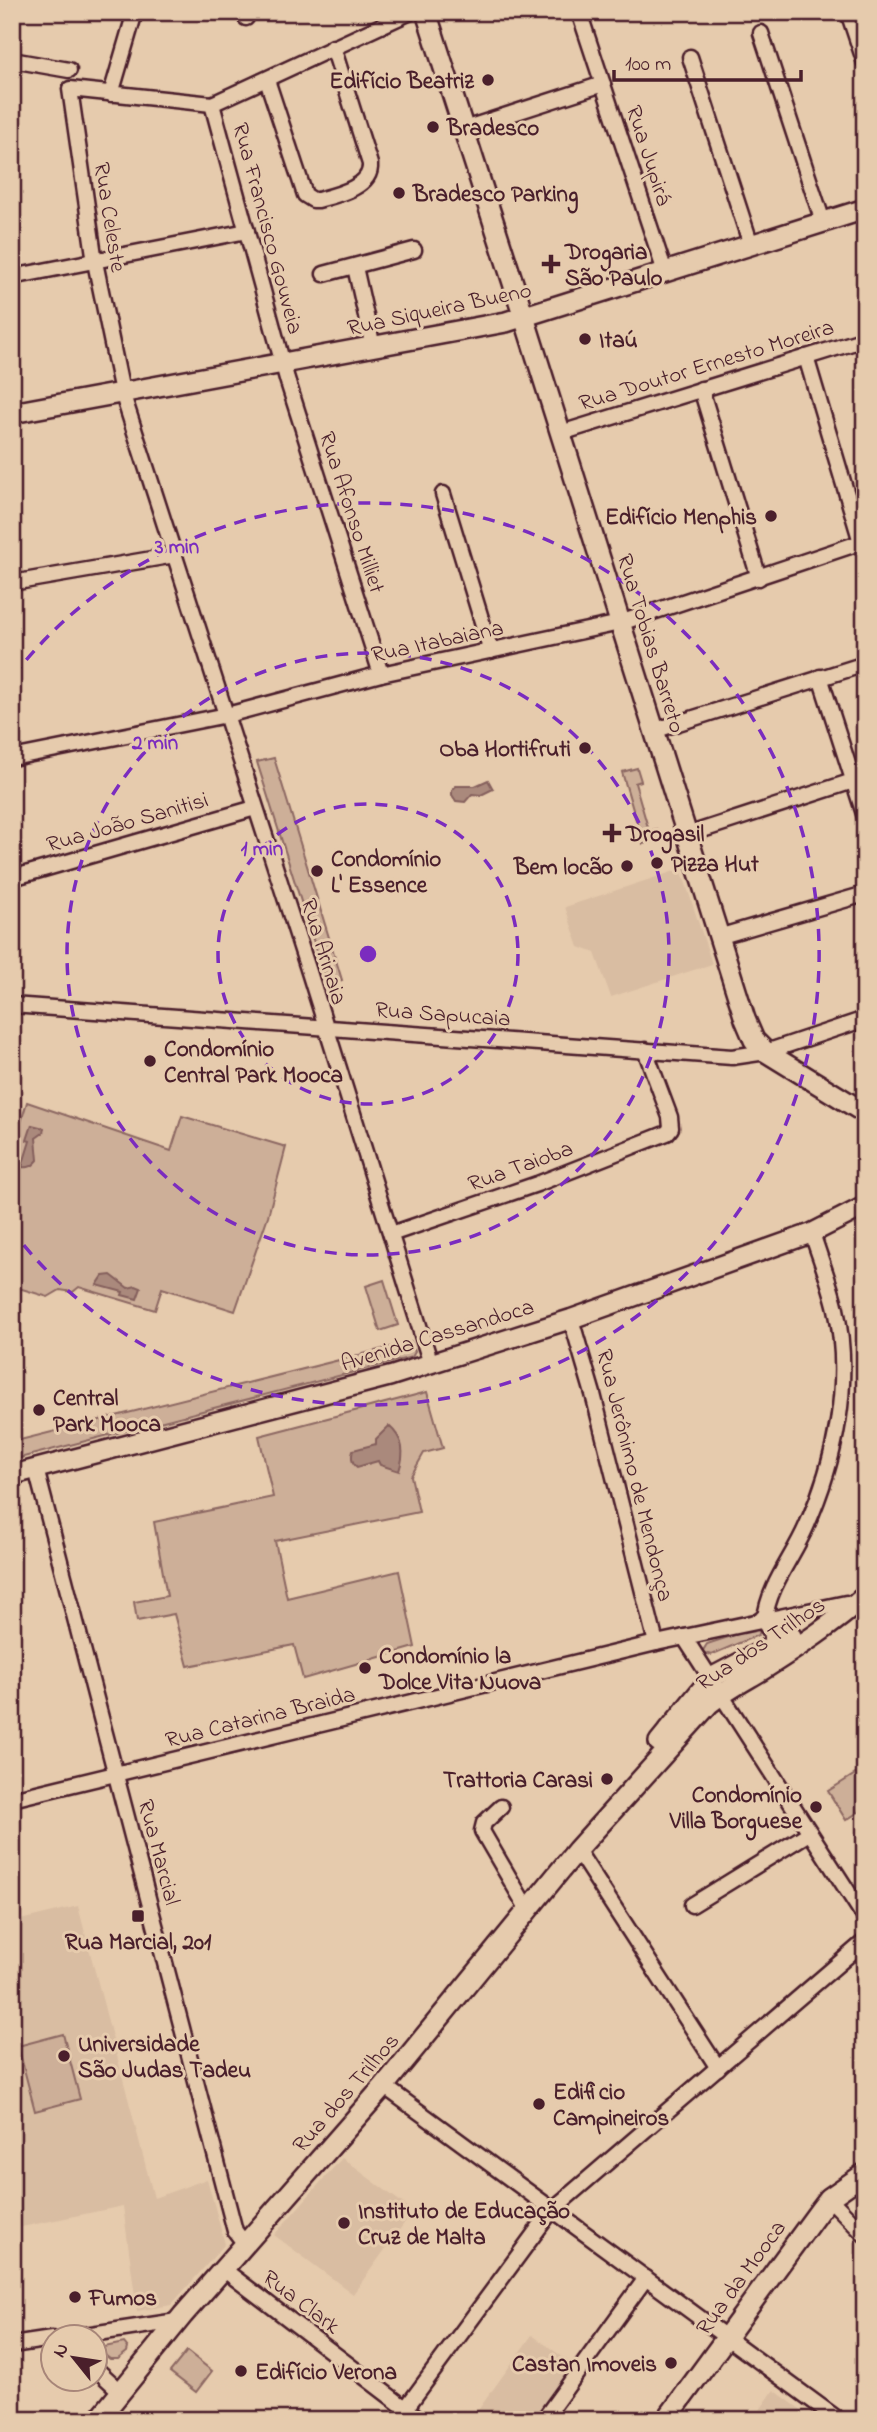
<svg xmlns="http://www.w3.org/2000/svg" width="877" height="2432" font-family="'Indie Flower',sans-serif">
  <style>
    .built { fill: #d9bda2 }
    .green { fill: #cdaf98; stroke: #8c6762; stroke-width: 2 }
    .water { fill: #aa897c; stroke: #845f5c; stroke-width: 2 }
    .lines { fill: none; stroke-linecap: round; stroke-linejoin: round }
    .minor-casing { stroke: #4a1f2b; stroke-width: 19 }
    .tertiary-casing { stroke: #4a1f2b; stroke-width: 23 }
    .secondary-casing { stroke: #4a1f2b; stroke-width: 24 }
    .minor { stroke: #e6cbad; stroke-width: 14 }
    .tertiary { stroke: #e6cbad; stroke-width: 18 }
    .secondary { stroke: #e6cbad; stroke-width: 19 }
    .ring { fill: none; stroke: #7b2cbf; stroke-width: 3.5; stroke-dasharray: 12 9 }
    .poi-dot { fill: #4a1f2b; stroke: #e6cbad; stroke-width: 2.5 }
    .labels { text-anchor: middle; stroke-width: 6; stroke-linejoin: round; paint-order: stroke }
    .poi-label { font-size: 23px; font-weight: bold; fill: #4a1f2b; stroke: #e6cbad; text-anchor: start }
    .street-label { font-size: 23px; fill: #4a1f2b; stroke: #e6cbad }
    .centre { fill: #7b2cbf; stroke: #e6cbad; stroke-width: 3.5 }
    .ring-label { font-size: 21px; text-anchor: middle; font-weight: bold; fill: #7b2cbf; stroke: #e6cbad; stroke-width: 6; stroke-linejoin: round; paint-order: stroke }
  </style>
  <rect width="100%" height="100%" fill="#e6cbad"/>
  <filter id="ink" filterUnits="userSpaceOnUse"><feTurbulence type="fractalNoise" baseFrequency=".0143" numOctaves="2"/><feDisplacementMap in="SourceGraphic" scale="14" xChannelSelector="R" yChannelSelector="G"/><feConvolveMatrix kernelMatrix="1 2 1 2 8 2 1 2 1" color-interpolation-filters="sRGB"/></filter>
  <g filter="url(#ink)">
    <g class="built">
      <polygon points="681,869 712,964 611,997 595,953 579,947 565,907"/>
      <polygon points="78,1906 154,2198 207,2179 225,2244 171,2305 137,2311 123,2206 12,2229 12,1922"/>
      <polygon points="342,2158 413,2211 353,2294 274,2235"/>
      <polygon points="532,2335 574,2365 533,2420 471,2420"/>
      <polygon points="774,2390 815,2420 753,2420"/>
    </g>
    <g class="green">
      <polygon points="274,758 342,980 327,984 257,762"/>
      <polygon points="637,768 641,781 635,783 649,831 657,829 660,839 643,844 622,772"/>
      <polygon points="27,1102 171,1151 182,1116 286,1147 268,1216 235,1311 162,1288 155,1310 79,1287 73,1292 60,1290 48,1297 12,1286 12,1232 20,1208 12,1205 12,1152"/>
      <polygon points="384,1280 398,1325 380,1331 366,1286"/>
      <polygon points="411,1342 415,1352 412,1357 12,1460 12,1442"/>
      <polygon points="427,1392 443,1448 424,1453 411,1476 419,1512 275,1541 287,1598 399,1571 415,1647 303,1679 294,1645 188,1666 174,1614 137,1621 134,1602 167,1596 154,1522 273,1497 259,1436"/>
      <polygon points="756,1628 760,1632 758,1635 711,1655 702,1652 707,1644"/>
      <polygon points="865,1768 865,1808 846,1820 828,1791"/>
      <polygon points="63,2034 80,2099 35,2111 18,2046"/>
      <polygon points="124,2343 128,2348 127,2352 118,2359 110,2359 102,2353 104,2347"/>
      <polygon points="187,2351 212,2371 196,2392 170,2372"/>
    </g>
    <g class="water">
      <polygon points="488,780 493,789 481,795 472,794 465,802 456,801 452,795 452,790 456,786 475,786"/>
      <path d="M32 1125 44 1128 43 1133 36 1138 38 1160C33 1166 30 1168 22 1167L30 1141 27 1140Z"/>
      <polygon points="111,1275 128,1288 136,1286 141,1288 137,1299 122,1295 123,1292 97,1285 103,1276"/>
      <path d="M389 1426C404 1439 405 1453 399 1471L380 1465 378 1461 357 1467C351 1462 351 1457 353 1450L376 1444V1439Z"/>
    </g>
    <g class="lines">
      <g class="minor-casing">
        <g id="minor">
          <polyline points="245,12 246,18"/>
          <polyline points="411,12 212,104 70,89 95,262 122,392 309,972 431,1364"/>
          <polyline points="579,12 665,272"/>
          <polyline points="848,12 865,63"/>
          <polyline points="761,33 823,222"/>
          <polyline points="690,57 751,245"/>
          <polyline points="12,60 69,70"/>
          <path d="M267 80 305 195 313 200H318C337 195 372 187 370 164L333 47"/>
          <polyline points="111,94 135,12"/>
          <polyline points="212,104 287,379 381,674"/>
          <polyline points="464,129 603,84"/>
          <polyline points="355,267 373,347"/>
          <polyline points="324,274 414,250"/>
          <polyline points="12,277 247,231"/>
          <polyline points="806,357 861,542"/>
          <polyline points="701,389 759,578"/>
          <polyline points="561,433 865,339"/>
          <polyline points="443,494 491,651"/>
          <polyline points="12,583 175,555"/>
          <polyline points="820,677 865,817"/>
          <polyline points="653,731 865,664"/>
          <polyline points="12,758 227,715 381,674 620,623 865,541"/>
          <polyline points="687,835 853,781"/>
          <polyline points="12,878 255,808"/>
          <polyline points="718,937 865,894"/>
          <polyline points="12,1005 732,1057 766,1052 865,1019"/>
          <polyline points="391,1234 537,1184 667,1133 671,1128 670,1117 645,1050"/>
          <polyline points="571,1319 593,1394 656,1643"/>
          <polyline points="36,1469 235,2231 245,2244"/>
          <path d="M765 1619C768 1587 793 1557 806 1527 836 1460 852 1382 836 1309 830 1283 820 1258 812 1233"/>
          <polyline points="684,1637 865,1918"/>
          <polyline points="12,1799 656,1643 846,1603"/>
          <polyline points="501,1807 484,1823 482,1831 528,1910"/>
          <polyline points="577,1850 718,2068"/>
          <polyline points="692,1905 809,1833"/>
          <polyline points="384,2086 839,2420"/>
          <polyline points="829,2198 865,2235"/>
          <polyline points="223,2269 421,2420"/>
          <polyline points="65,2338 177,2321"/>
          <polyline points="12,2345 52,2339"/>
          <polyline points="94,2367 120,2391"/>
          <polyline points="406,2408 552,2210 865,1941"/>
          <polyline points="543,2420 646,2278"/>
        </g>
      </g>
      <g class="tertiary-casing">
        <polyline id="tertiary" points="12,1475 391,1376 571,1319 812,1233 865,1206"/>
      </g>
      <g class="secondary-casing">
        <g id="secondary">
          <polyline points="426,12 524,317 745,1019 754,1040 766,1052 865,1113"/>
          <polyline points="12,413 506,322 865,209"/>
          <polyline points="765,1619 775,1634 771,1654"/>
          <polyline points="659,1742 711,1678 791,1636"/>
          <path d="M98 2420 183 2315 384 2086 577 1850 709 1704C725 1691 742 1682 759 1672 795 1649 833 1625 865 1596"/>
          <polyline points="666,2420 819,2211 829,2198 865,2173"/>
        </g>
      </g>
      <use href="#minor" class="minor"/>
      <use href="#tertiary" class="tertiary"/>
      <use href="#secondary" class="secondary"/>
    </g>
  </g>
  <g class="ring">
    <circle cx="368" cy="954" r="150"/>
    <circle cx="368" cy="954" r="301"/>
    <path d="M13 676A451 451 0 1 1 13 1232"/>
  </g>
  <g class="poi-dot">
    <circle cx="488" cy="80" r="7"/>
    <circle cx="433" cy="127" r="7"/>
    <circle cx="399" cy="193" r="7"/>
    <path d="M547.5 253.5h7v7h7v7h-7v7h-7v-7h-7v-7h7z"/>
    <circle cx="585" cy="339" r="7"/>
    <circle cx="771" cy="516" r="7"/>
    <circle cx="585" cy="748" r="7"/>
    <path d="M608.5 822.5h7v7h7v7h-7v7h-7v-7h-7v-7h7z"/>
    <circle cx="657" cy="863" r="7"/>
    <circle cx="627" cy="866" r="7"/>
    <circle cx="317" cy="871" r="7"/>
    <circle cx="150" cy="1061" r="7"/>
    <circle cx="39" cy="1410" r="7"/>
    <circle cx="365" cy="1668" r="7"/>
    <circle cx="607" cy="1779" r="7"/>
    <circle cx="816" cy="1807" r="7"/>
    <rect x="131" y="1909" width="14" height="14" rx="3.5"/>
    <circle cx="64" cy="2056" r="7"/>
    <circle cx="539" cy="2104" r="7"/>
    <circle cx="344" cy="2223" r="7"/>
    <circle cx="75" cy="2297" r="7"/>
    <circle cx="671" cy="2363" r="7"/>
    <circle cx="241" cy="2371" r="7"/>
  </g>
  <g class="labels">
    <g class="poi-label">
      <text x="474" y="88" text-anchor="end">Edifício Beatriz</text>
      <text x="447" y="135">Bradesco</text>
      <text x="413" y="201">Bradesco Parking</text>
      <text x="565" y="259">Drogaria<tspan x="565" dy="26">São Paulo</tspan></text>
      <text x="599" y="347">Itaú</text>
      <text x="757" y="524" text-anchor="end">Edifício Menphis</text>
      <text x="571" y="756" text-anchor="end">Oba Hortifruti</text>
      <text x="626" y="841">Drogasil</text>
      <text x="331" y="866">Condomínio<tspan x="331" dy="26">L' Essence</tspan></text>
      <text x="671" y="871">Pizza Hut</text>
      <text x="613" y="874" text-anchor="end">Bem locão</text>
      <text x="164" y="1056">Condomínio<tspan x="164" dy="26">Central Park Mooca</tspan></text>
      <text x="53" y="1405">Central<tspan x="53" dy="26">Park Mooca</tspan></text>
      <text x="379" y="1663">Condomínio la<tspan x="379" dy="26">Dolce Vita Nuova</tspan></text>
      <text x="593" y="1787" text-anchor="end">Trattoria Carasi</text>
      <text x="802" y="1802" text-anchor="end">Condomínio<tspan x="802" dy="26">Villa Borguese</tspan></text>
      <text x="138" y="1949" text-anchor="middle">Rua Marcial, 201</text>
      <text x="78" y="2051">Universidade<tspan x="78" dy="26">São Judas Tadeu</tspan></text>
      <text x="553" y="2099">Edificio<tspan x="553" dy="26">Campineiros</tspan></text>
      <text x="358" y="2218">Instituto de Educação<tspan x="358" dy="26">Cruz de Malta</tspan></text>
      <text x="89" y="2305">Fumos</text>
      <text x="657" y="2371" text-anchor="end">Castan Imoveis</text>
      <text x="255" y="2379">Edifício Verona</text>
    </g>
    <g class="street-label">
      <text transform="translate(650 155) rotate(72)" y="8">Rua Jupirá</text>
      <text transform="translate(111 217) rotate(81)" y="8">Rua Celeste</text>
      <text transform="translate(269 228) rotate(75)" y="8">Rua Francisco Gouveia</text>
      <text transform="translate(439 308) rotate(-12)" y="8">Rua Siqueira Bueno</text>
      <text transform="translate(706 364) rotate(-17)" y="8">Rua Doutor Ernesto Moreira</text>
      <text transform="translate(353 512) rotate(72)" y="8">Rua Afonso Milliet</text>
      <text transform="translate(437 640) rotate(-12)" y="8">Rua Itabaiana</text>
      <text transform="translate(652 643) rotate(73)" y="8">Rua Tobias Barreto</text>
      <text transform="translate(127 821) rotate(-16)" y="8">Rua João Sanitisi</text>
      <text transform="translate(325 951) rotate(73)" y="8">Rua Arinaia</text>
      <text transform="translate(443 1013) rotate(4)" y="8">Rua Sapucaia</text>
      <text transform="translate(520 1165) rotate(-20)" y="8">Rua Taioba</text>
      <text transform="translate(437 1334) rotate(-17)" y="8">Avenida Cassandoca</text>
      <text transform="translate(636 1475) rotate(76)" y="8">Rua Jerônimo de Mendonça</text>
      <text transform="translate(760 1643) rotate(-34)" y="8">Rua dos Trilhos</text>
      <text transform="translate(260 1716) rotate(-14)" y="8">Rua Catarina Braida</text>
      <text transform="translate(160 1852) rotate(75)" y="8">Rua Marcial</text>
      <text transform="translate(345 2092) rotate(-49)" y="8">Rua dos Trilhos</text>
      <text transform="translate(740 2277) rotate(-54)" y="8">Rua da Mooca</text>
      <text transform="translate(302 2301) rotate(37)" y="8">Rua Clark</text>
    </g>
  </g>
  <circle cx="368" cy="954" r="10" class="centre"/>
  <g class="ring-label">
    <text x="177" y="553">3 min</text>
    <text x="155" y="749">2 min</text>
    <text x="262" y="855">1 min</text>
  </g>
  <rect width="877" height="2432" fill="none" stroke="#e6cbad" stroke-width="42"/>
  <rect x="21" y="21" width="835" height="2390" fill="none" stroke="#4a1f2b" stroke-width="2.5" filter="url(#ink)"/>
  <g transform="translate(74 2358) rotate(300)"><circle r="33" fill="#e6cbad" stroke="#a88679" stroke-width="2"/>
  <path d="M0-5L12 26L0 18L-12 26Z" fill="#4a1f2b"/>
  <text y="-10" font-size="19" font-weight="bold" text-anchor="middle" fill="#4a1f2b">N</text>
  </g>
  <path d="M614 70v10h187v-10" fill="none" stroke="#4a1f2b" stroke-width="3.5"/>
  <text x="625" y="70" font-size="21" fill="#4a1f2b" stroke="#e6cbad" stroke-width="5" paint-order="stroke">100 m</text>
</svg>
